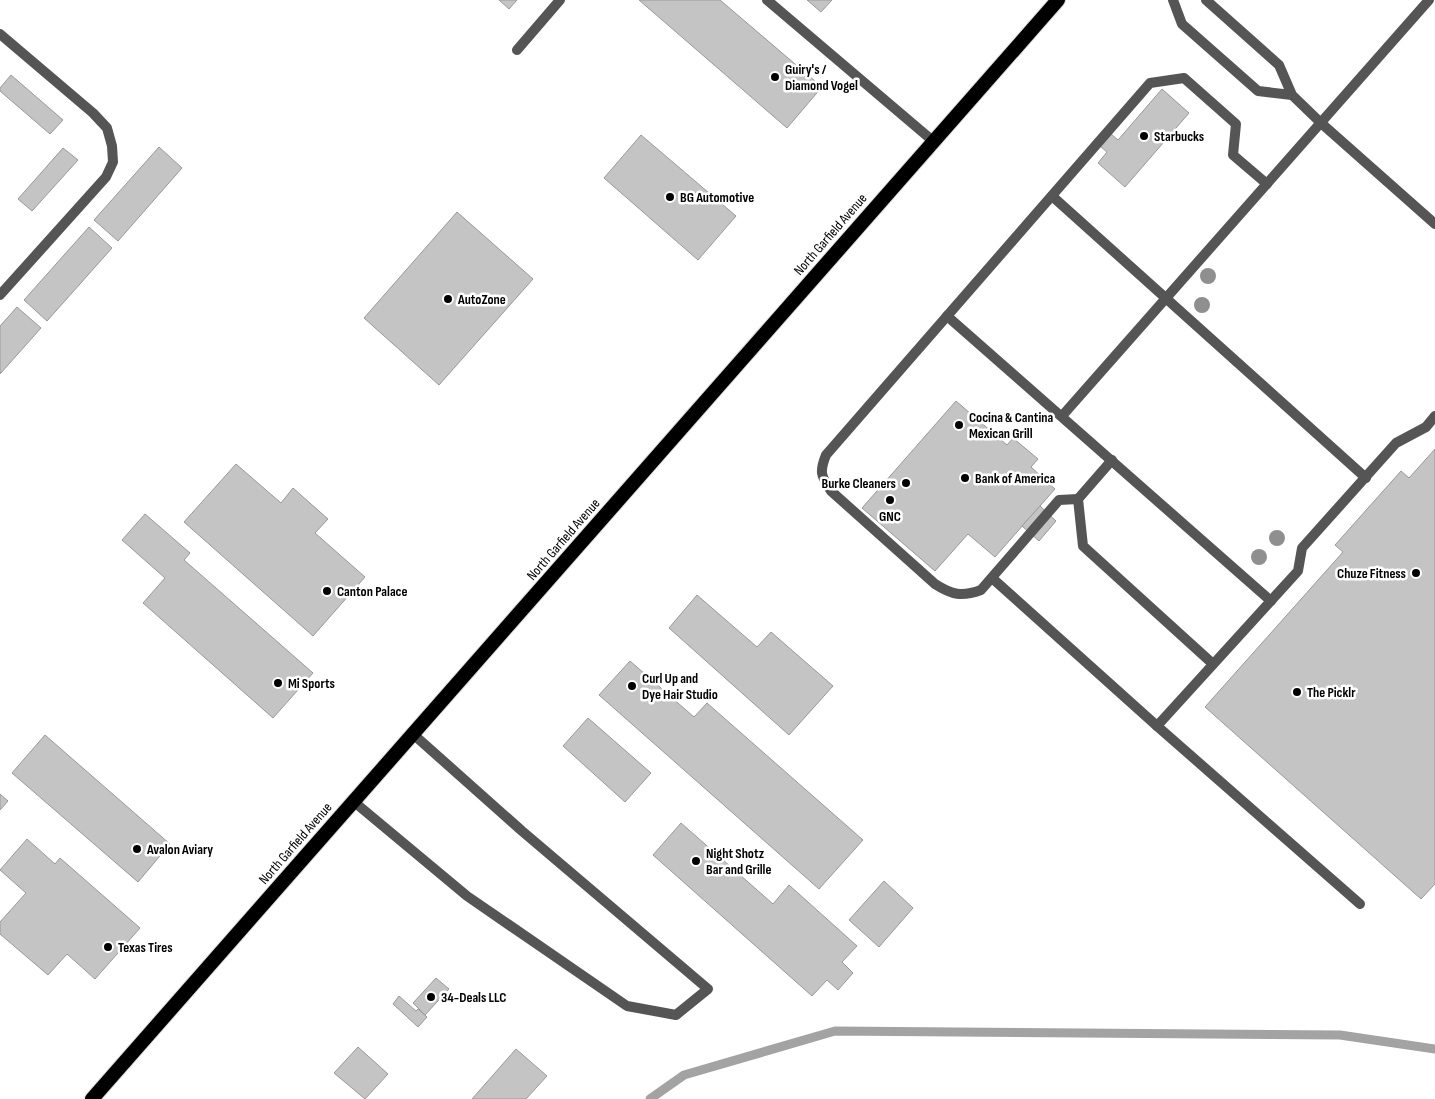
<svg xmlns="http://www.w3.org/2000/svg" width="1435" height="1099" font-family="'Sofia Sans Condensed',sans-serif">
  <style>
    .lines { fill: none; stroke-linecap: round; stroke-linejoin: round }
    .stream { stroke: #a3a3a3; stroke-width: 9 }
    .building { fill: #c4c4c4; stroke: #999 }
    .trunk-casing { stroke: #dbdbdb; stroke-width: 16 }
    .service { stroke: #555; stroke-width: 10 }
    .trunk { stroke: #000; stroke-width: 14 }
    .tree { fill: #8f8f8f }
    .poi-dot { fill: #000; stroke: #fff; stroke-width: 2 }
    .labels { text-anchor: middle; stroke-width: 5; stroke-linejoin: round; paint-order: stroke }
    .poi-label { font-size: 14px; font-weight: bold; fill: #000; stroke: #fff; text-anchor: start }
    .street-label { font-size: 14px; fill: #000; stroke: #fff }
  </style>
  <rect width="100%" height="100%" fill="#fff"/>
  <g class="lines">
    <polyline class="stream" points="650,1099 684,1075 835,1031 1340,1035 1435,1049"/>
  </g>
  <g class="building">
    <polygon points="499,0 517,0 509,9"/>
    <polygon points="639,0 720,0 822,87 787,128"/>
    <polygon points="807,0 832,0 821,12"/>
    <polygon points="11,75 63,120 50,134 0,91 0,88"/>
    <polygon points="1162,89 1189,113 1125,187 1098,163 1107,152 1100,146 1111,134 1118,140"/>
    <polygon points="641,135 736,216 698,260 604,178"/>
    <polygon points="159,147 182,168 118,241 94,220"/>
    <polygon points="63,148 78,160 32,211 18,199"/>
    <polygon points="457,212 533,279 439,385 364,318"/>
    <polygon points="89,227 112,248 47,321 24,300"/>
    <polygon points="17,307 41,328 0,374 0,326"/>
    <polygon points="956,401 1007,445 1013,438 1038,459 1031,467 1055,489 995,557 968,534 935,571 862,508"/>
    <polygon points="1435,449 1435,884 1421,899 1205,707 1343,552 1335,545 1401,471 1409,478"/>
    <polygon points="236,464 281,503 293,488 328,519 315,533 365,577 313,636 184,522"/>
    <polygon points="1040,506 1056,521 1039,541 1022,526"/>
    <polygon points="145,514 190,553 184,560 313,673 273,718 143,603 165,578 122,540"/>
    <polygon points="697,595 757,647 771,632 833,686 789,735 669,628"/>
    <polygon points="630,661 694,717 707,703 863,840 819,889 599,695"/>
    <polygon points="588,718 651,773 625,802 563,746"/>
    <polygon points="45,735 170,844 138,882 12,773"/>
    <polygon points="0,794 8,801 0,810"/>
    <polygon points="681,823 773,904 789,885 857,946 842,962 853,973 838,990 827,980 812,996 653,855"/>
    <polygon points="27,839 55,864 60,858 140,928 95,979 67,954 48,975 0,934 0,922 26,893 0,870"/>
    <polygon points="884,881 913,908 879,947 849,920"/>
    <polygon points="436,978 449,989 425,1015 413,1003"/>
    <polygon points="399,996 416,1011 418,1009 427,1017 418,1027 393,1004"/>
    <polygon points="358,1047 388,1074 365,1099 334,1073"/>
    <polygon points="516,1049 547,1076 526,1099 472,1099"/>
  </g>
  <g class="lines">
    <g class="trunk-casing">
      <polyline id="trunk" points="92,1099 1058,0"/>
    </g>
    <g class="service">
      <polyline points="767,0 933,141"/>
      <polyline points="1173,0 1182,24 1258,91 1292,95"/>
      <polyline points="1206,0 1279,65 1292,95 1321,123 1435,224"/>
      <polyline points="0,34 93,113 107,128 112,146 113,162 106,177 0,295"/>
      <polyline points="517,50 560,0"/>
      <polyline points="1052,196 1366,478"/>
      <polyline points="947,316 1271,601"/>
      <polyline points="1062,416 1429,0"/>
      <polyline points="1112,460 1078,499 1083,546 1213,664"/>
      <path d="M1078 499 1059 500 981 590C962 597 952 595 935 584L831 491C821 476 819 472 826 455L1150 83 1184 78 1236 124 1233 155 1267 184"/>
      <polyline points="992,578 1157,726 1360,904"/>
      <polyline points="1157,726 1298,571 1302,548 1396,443 1426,427 1435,416"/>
      <polyline points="353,801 467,896 627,1006 676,1015 708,989 522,831 413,734"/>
    </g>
    <use href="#trunk" class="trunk"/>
  </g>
  <g class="tree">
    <circle cx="1208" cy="276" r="8"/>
    <circle cx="1202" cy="305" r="8"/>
    <circle cx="1277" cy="538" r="8"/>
    <circle cx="1259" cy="557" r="8"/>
  </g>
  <g class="poi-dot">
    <circle cx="775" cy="77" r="5"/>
    <circle cx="1144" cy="136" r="5"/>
    <circle cx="670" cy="197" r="5"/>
    <circle cx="448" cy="299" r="5"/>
    <circle cx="959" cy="425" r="5"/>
    <circle cx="965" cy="478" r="5"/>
    <circle cx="906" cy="483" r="5"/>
    <circle cx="890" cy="500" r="5"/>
    <circle cx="1416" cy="573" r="5"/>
    <circle cx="327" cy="591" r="5"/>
    <circle cx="278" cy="683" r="5"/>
    <circle cx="632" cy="686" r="5"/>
    <circle cx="1297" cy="692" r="5"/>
    <circle cx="137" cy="849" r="5"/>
    <circle cx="696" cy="861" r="5"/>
    <circle cx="108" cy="947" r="5"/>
    <circle cx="431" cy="997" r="5"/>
  </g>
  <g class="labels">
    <g class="poi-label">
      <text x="785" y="74">Guiry's /<tspan x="785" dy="16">Diamond Vogel</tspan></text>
      <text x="1154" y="141">Starbucks</text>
      <text x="680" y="202">BG Automotive</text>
      <text x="458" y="304">AutoZone</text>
      <text x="969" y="422">Cocina &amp; Cantina<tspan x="969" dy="16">Mexican Grill</tspan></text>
      <text x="975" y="483">Bank of America</text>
      <text x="896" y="488" text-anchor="end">Burke Cleaners</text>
      <text x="890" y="521" text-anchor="middle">GNC</text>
      <text x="1406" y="578" text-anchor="end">Chuze Fitness</text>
      <text x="337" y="596">Canton Palace</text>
      <text x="642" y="683">Curl Up and<tspan x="642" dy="16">Dye Hair Studio</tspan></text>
      <text x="288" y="688">Mi Sports</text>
      <text x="1307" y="697">The Picklr</text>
      <text x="147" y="854">Avalon Aviary</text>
      <text x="706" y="858">Night Shotz<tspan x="706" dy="16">Bar and Grille</tspan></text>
      <text x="118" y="952">Texas Tires</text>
      <text x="441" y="1002">34-Deals LLC</text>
    </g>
    <g class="street-label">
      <text transform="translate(830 234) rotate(-49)" y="5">North Garfield Avenue</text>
      <text transform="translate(563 539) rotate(-49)" y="5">North Garfield Avenue</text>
      <text transform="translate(295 843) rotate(-49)" y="5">North Garfield Avenue</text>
    </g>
  </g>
</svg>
